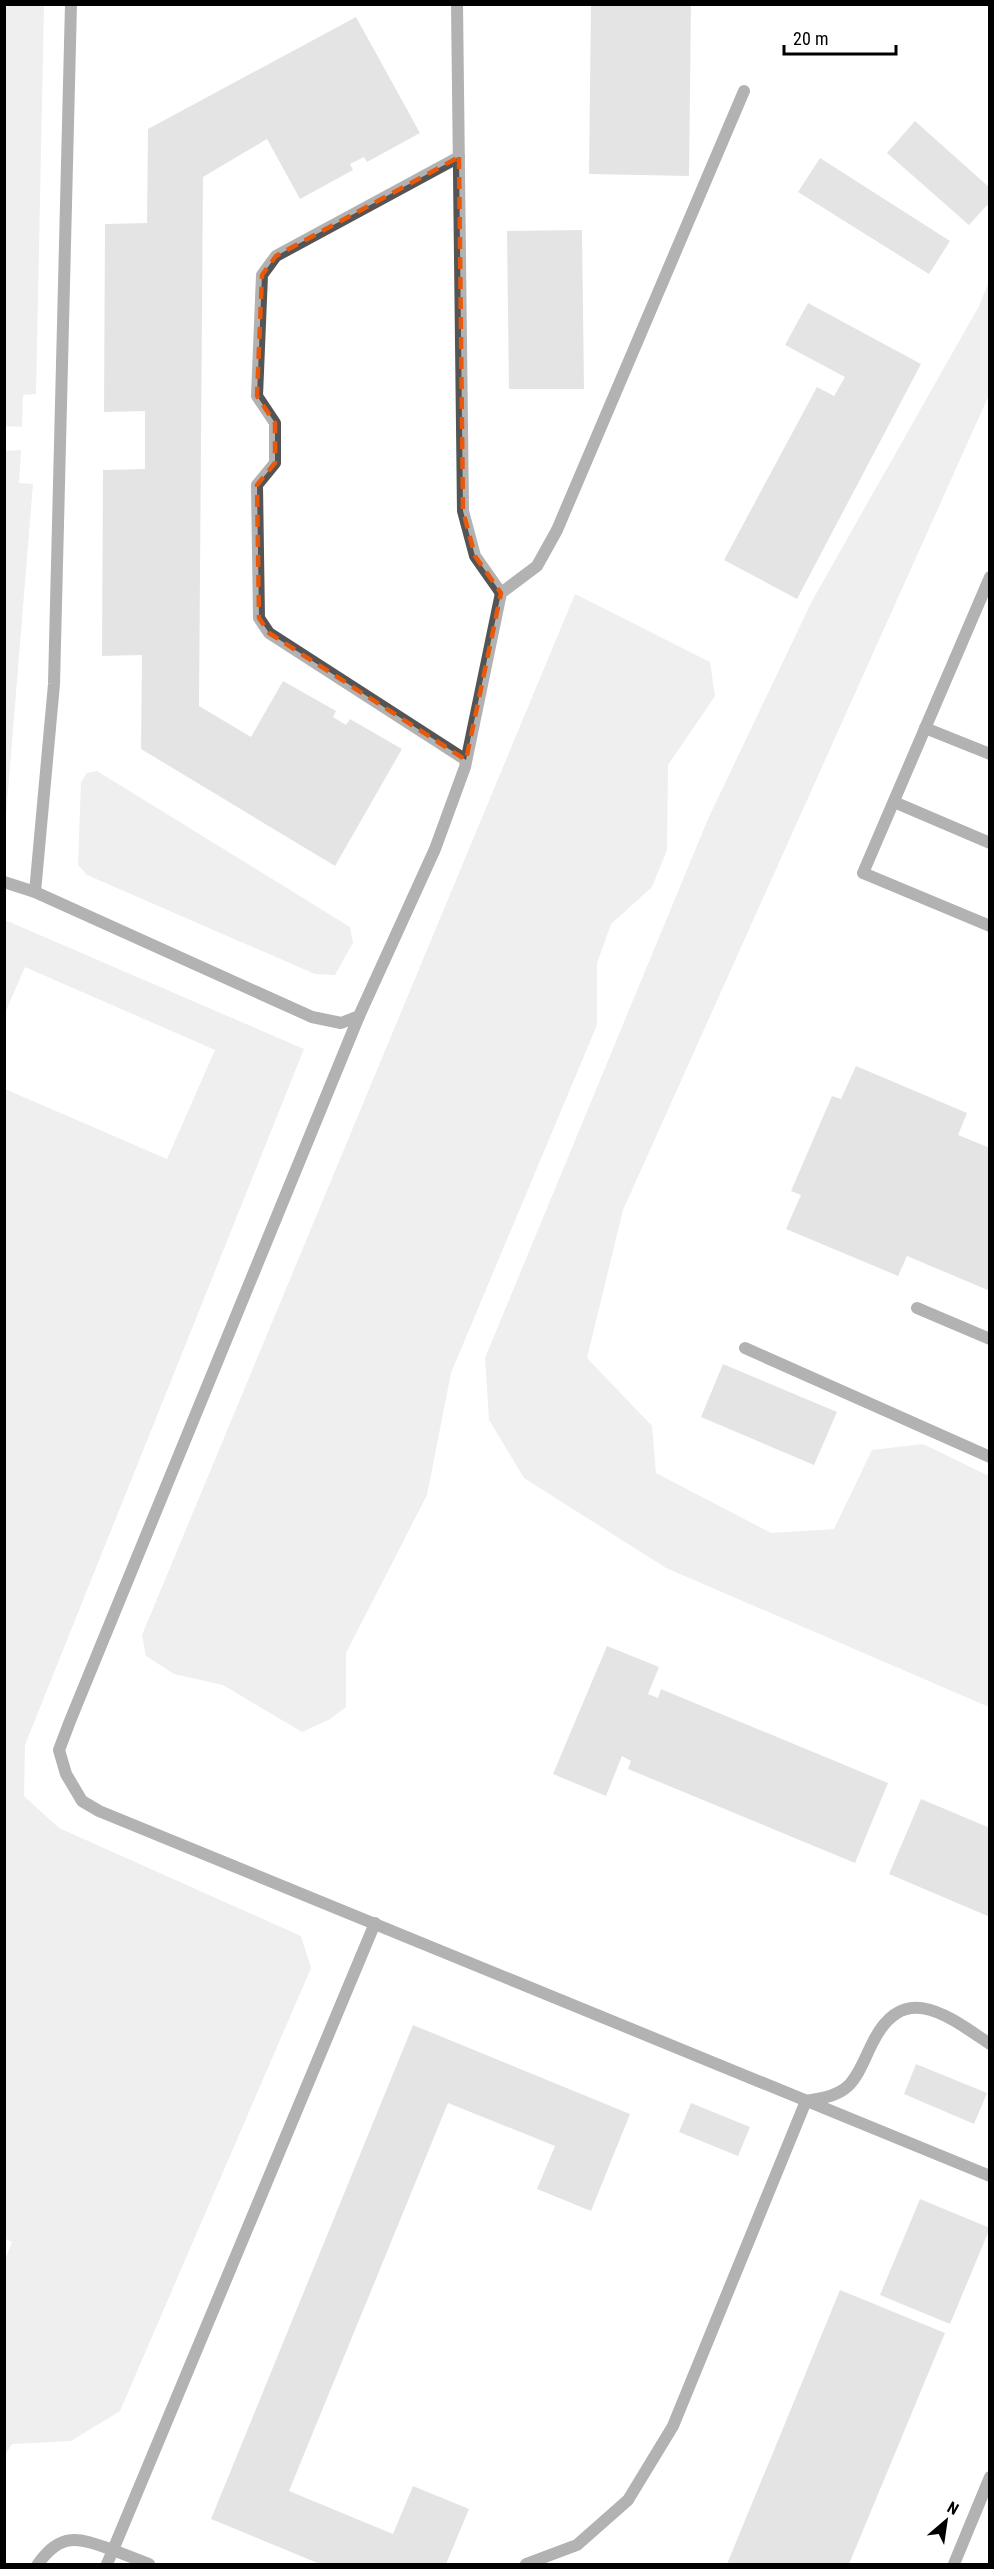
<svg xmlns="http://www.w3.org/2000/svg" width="994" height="2569" font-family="'Roboto Condensed',sans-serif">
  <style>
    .green { fill: #dbdbdb }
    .building { fill: #c4c4c4 }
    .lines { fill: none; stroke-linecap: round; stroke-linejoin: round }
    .lane { stroke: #545454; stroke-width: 12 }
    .street { stroke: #545454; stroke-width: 12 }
    .marked { fill: none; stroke: #e8590c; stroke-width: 4.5; stroke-dasharray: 12 8; stroke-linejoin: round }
  </style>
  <rect width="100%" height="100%" fill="#fff"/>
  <g class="green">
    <polygon points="5,4 44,5 36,394 23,395 22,427 4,426"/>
    <polygon points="989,281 989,395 623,1210 587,1358 652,1426 656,1473 771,1533 834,1529 872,1450 923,1444 989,1476 989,1707 666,1568 524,1478 489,1420 485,1358 708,819 812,601 979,306"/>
    <polygon points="21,450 19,483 33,484 5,828 4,451"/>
    <polygon points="575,594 710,662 715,696 668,765 667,850 652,887 611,924 597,963 597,1025 451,1373 427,1495 346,1653 346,1707 330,1719 302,1732 223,1685 174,1674 146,1656 142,1635"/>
    <polygon points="97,771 350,927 353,943 335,975 315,974 87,875 78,865 81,782 87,773"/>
    <polygon points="5,920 304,1049 25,1745 24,1796 59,1828 301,1936 311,1968 120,2411 71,2441 12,2444 5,2455 4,2262 12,2242 4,2238 5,1089 167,1159 215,1050 25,967 5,1013"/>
  </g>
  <g class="building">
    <polygon points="591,4 691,4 689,176 589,174"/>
    <polygon points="356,17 420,133 367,162 364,157 350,164 353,170 300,199 267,139 203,177 199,706 251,737 283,681 336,711 333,717 346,725 350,719 402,749 335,866 141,749 142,655 102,656 103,470 145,469 145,411 104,412 105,224 147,223 148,129"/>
    <polygon points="915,121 990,188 990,202 969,225 887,153"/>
    <polygon points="820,158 950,241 929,274 798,192"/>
    <polygon points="582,230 584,389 509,389 507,231"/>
    <polygon points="808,303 921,364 797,599 724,560 817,387 834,396 845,377 785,345"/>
    <polygon points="856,1066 967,1113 958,1135 990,1148 990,1291 907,1256 898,1276 786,1229 801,1195 791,1191 832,1096 841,1099"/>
    <polygon points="723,1364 837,1412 814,1465 701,1417"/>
    <polygon points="607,1646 659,1667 648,1694 658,1698 661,1689 888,1783 855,1863 628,1769 631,1761 622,1756 606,1796 553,1774"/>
    <polygon points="921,1799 990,1828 990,1917 889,1874"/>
    <polygon points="413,2025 630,2114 591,2211 537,2189 555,2146 448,2103 289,2491 393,2534 413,2486 469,2509 446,2564 320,2564 211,2519"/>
    <polygon points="916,2064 987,2093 974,2124 904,2094"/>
    <polygon points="691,2103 750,2127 738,2156 679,2132"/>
    <polygon points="920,2199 990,2228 950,2324 880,2295"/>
    <polygon points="840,2290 945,2333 849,2564 727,2564"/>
  </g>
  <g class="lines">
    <g class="lane">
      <polyline points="990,577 863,873 990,926"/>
      <polyline points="925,728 990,754"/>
      <polyline points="894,802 990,843"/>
      <polyline points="359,1016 70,1721 59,1750 66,1774 82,1801 99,1811 990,2176"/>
      <polyline points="917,1308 990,1339"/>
      <polyline points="745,1348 990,1457"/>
      <path d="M38 2564C61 2531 79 2538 113 2550L375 1923"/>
      <polyline points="107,2564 113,2550 149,2564"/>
      <path d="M526 2564 577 2545 628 2500 673 2426 806 2101C821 2098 836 2097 848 2086 859 2076 866 2055 873 2042 904 1980 948 2016 990 2044"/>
      <polyline points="954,2564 990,2477"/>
    </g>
    <g class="street">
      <polyline points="457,4 463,511 475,556 501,593"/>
      <polyline points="459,157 276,256 262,275 257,396 275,423 275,463 257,485 259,618 269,633 466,760"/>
      <polyline points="4,882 35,892 312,1017 341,1023 359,1016 435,849 465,767 501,593 537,566 557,530 744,91"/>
      <polyline points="35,892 54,684 71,4"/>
    </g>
  </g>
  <path d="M0 0H994V2569H0ZM459 157 463 511 475 556 501 593 466 760 269 633 259 618 257 485 275 463V423L257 396 262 275 276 256Z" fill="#fff" fill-opacity=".55" fill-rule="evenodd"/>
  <path class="marked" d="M459 157 463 511 475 556 501 593 466 760 269 633 259 618 257 485 275 463V423L257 396 262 275 276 256Z"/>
  <rect width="994" height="2569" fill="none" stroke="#000000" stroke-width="12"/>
  <g transform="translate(946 2521) rotate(29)" stroke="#ffffff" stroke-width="4.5" paint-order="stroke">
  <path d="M0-4.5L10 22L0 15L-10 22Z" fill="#000000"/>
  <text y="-9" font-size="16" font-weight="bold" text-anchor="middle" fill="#000000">N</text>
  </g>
  <path d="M784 45v9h112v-9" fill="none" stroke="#000000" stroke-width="3"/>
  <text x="793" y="45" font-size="18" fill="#000000" stroke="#ffffff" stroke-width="4.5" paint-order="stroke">20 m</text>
</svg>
